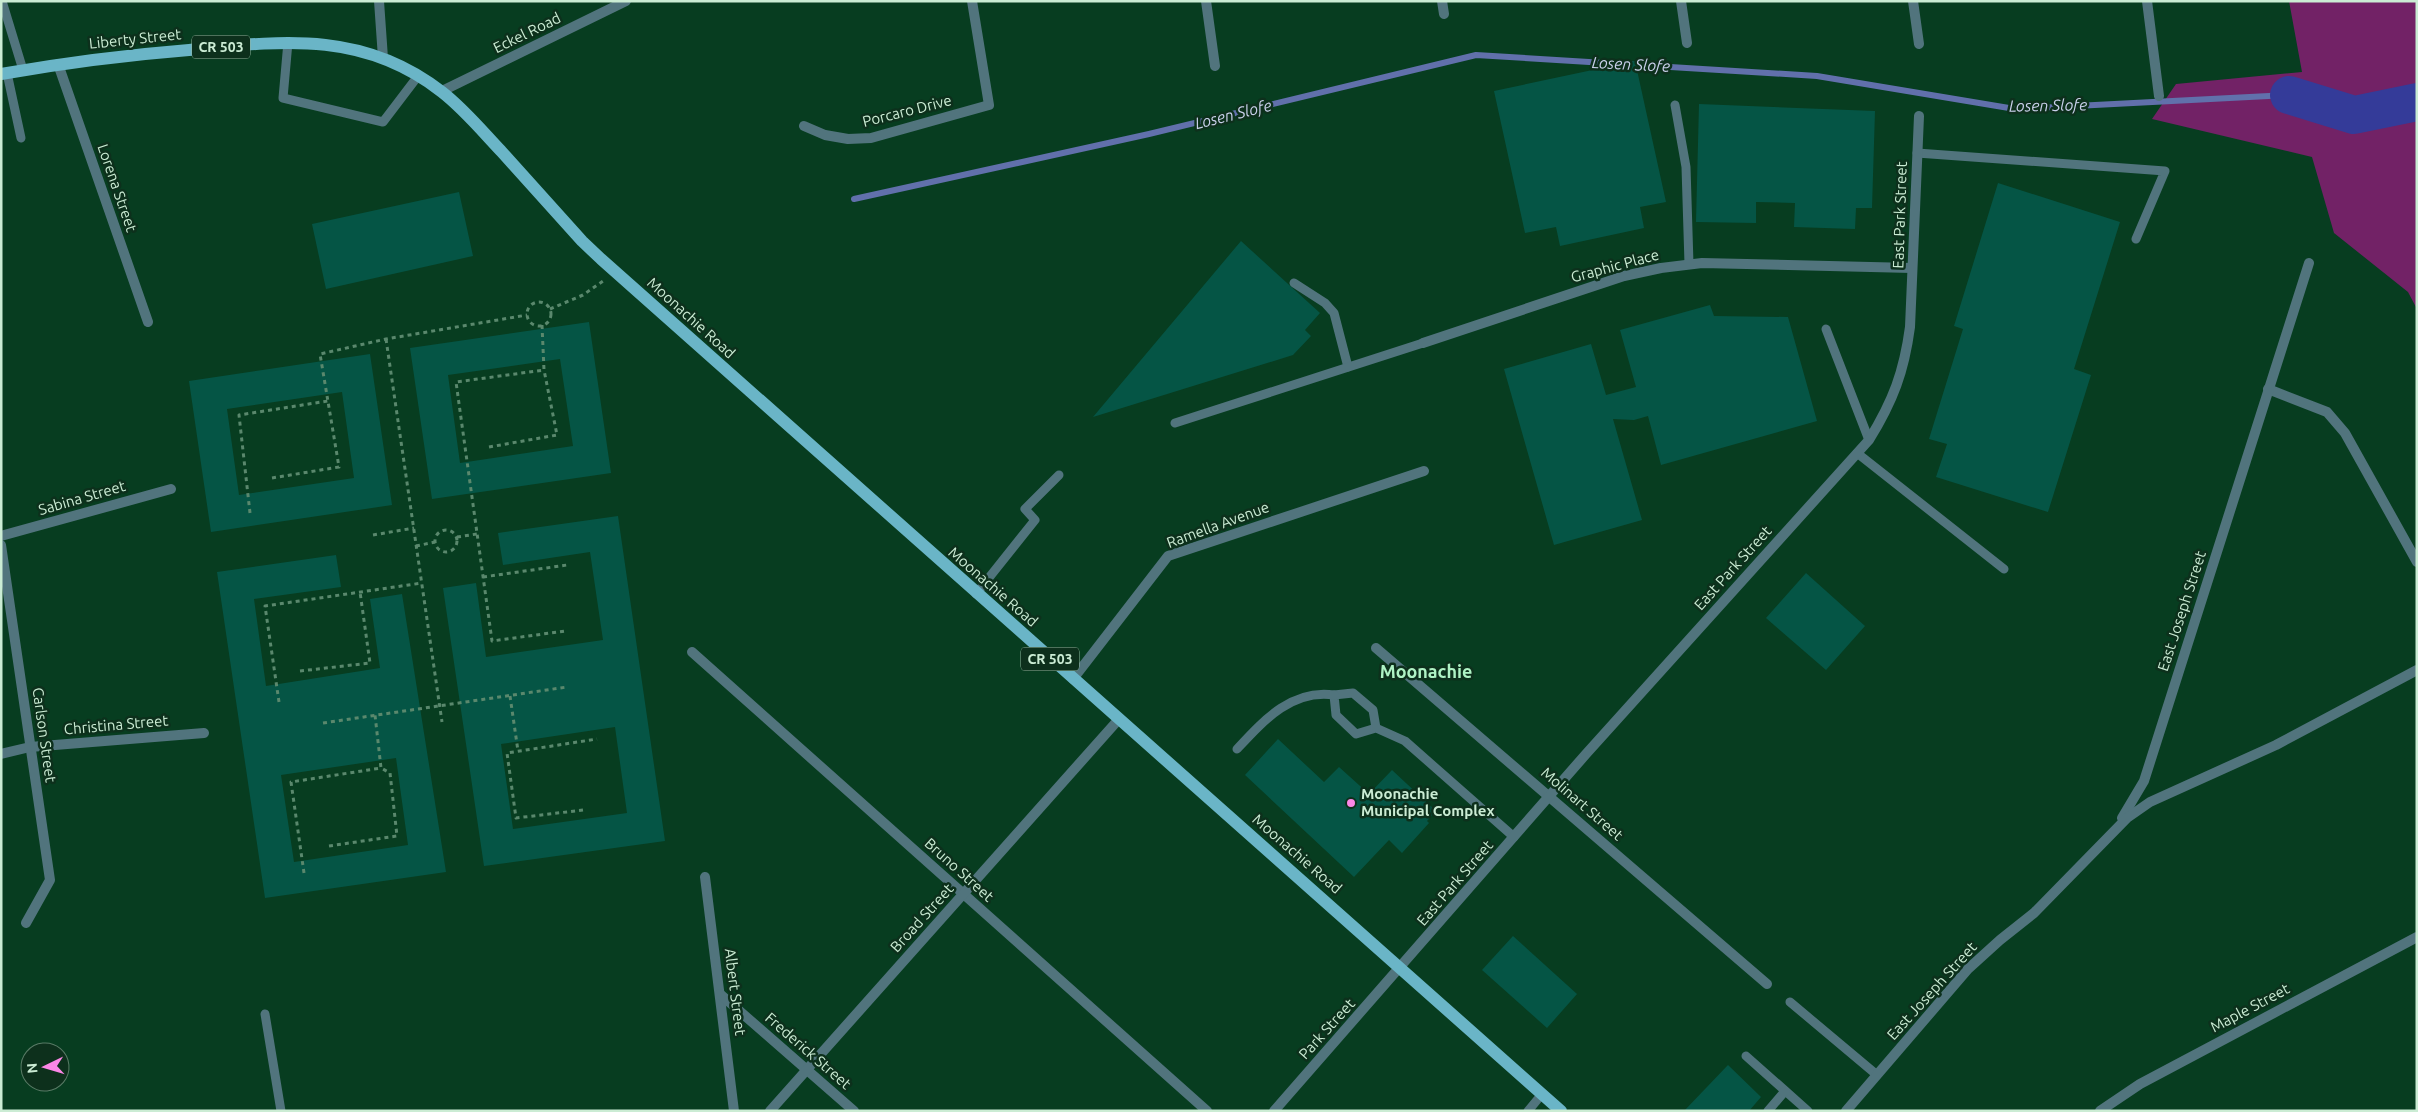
<svg xmlns="http://www.w3.org/2000/svg" width="2418" height="1112" font-family="Ubuntu,sans-serif">
  <style>
    .green { fill: #722266 }
    .lines { fill: none; stroke-linecap: round; stroke-linejoin: round }
    .stream { stroke: #6170ab; stroke-width: 6 }
    .river { stroke: #343b99; stroke-width: 38 }
    .building { fill: #055545; fill-rule: evenodd }
    .path { stroke: #5a886d; stroke-width: 3; stroke-dasharray: 4 4; stroke-linecap: butt }
    .lane { stroke: #51747d; stroke-width: 9 }
    .street { stroke: #51747d; stroke-width: 10 }
    .primary { stroke: #6ab5c7; stroke-width: 12 }
    .poi-dot { fill: #fb87e6; stroke: #0d301c; stroke-width: 2 }
    .labels { text-anchor: middle; stroke-width: 5; stroke-linejoin: round; paint-order: stroke }
    .shield { fill: #0d301c; stroke: #92b49d; stroke-width: 1 }
    .shield-label { font-size: 14px; font-weight: bold; fill: #cbecd4 }
    .street-label { font-size: 15px; fill: #cbecd4; stroke: #0d301c }
    .poi-label { font-size: 15px; font-weight: bold; fill: #cbecd4; stroke: #0d301c; text-anchor: start }
    .water-label { font-size: 16px; font-style: italic; fill: #c9d0ea; stroke: #0d301c }
    .quarter-label { font-size: 18px; font-weight: bold; fill: #aff3c5; stroke: #0d301c }
  </style>
  <rect width="100%" height="100%" fill="#073d20"/>
  <polygon class="green" points="2289,1 2417,1 2417,309 2408,292 2334,233 2312,157 2152,119 2176,84 2302,72"/>
  <g class="lines">
    <polyline class="stream" points="854,199 1149,134 1476,55 1817,76 2015,109 2289,95"/>
    <polyline class="river" points="2289,95 2354,115 2417,102"/>
  </g>
  <g class="building">
    <polygon points="1635,61 1666,202 1640,207 1644,228 1560,246 1556,227 1525,233 1494,91"/>
    <polygon points="1699,104 1875,111 1872,208 1856,208 1855,229 1794,227 1795,203 1756,202 1756,223 1696,222"/>
    <polygon points="1998,183 2120,222 2074,369 2091,375 2048,512 1936,477 1947,444 1929,439 1963,329 1954,326"/>
    <polygon points="459,192 473,256 326,289 312,224"/>
    <polygon points="1241,241 1320,313 1305,330 1311,336 1293,355 1093,417"/>
    <polygon points="1710,305 1714,316 1788,317 1817,421 1661,465 1648,416 1634,420 1613,419 1642,520 1554,545 1504,369 1591,344 1606,395 1636,387 1620,330"/>
    <path d="M589 322 611 473 432 499 410 348ZM560 359 573 446 460 463 448 375Z"/>
    <path d="M370 354 392 505 211 532 189 381ZM342 392 354 478 239 495 227 409Z"/>
    <path d="M618 516 665 841 484 866 443 588 476 583 486 657 603 640 590 552 503 565 498 533ZM615 727 627 813 513 829 501 744Z"/>
    <path d="M336 555 341 587 254 599 266 686 380 668 370 599 402 594 446 872 265 898 217 572ZM396 758 408 845 294 862 281 775Z"/>
    <polygon points="1806,573 1865,626 1826,670 1766,618"/>
    <polygon points="1278,739 1324,782 1339,767 1369,794 1392,770 1436,811 1427,821 1429,823 1402,853 1389,840 1354,877 1245,775"/>
    <polygon points="1513,936 1577,994 1547,1028 1482,970"/>
    <polygon points="1728,1065 1761,1097 1749,1111 1684,1111"/>
  </g>
  <g class="lines">
    <g class="path">
      <circle cx="539" cy="314" r="12"/>
      <polyline points="550,309 583,295 603,281"/>
      <polyline points="542,325 544,370 456,382 492,641 565,631"/>
      <polyline points="386,339 442,722"/>
      <polyline points="489,447 557,435 544,370"/>
      <polyline points="272,478 339,467 320,354 386,339 527,315"/>
      <polyline points="250,513 239,415 328,401"/>
      <circle cx="446" cy="541" r="11"/>
      <polyline points="373,535 414,528"/>
      <polyline points="457,537 477,534"/>
      <polyline points="416,546 435,542"/>
      <polyline points="483,577 567,565"/>
      <polyline points="300,671 370,663 360,592"/>
      <polyline points="510,696 518,751"/>
      <polyline points="279,702 265,606 422,583"/>
      <polyline points="323,723 567,687"/>
      <polyline points="583,810 516,818 507,753 597,739"/>
      <polyline points="329,846 397,836 390,773 381,768"/>
      <polyline points="304,873 291,782 381,768 375,715"/>
    </g>
    <g class="lane">
      <polyline points="2,1 23,70"/>
      <polyline points="288,42 283,98 383,122 418,76"/>
      <polyline points="7,73 21,138"/>
      <polyline points="1675,105 1686,167 1689,264"/>
      <polyline points="1917,153 2165,171 2136,239"/>
      <polyline points="1294,283 1325,303 1334,313 1348,367"/>
      <polyline points="1826,329 1869,440"/>
      <polyline points="1175,423 1423,343"/>
      <polyline points="1857,453 2004,569"/>
      <polyline points="976,594 1035,520 1025,509 1059,475"/>
      <polyline points="1376,728 1373,710 1353,693 1334,695 1336,715 1356,734 1376,728 1405,741 1514,837"/>
      <path d="M1237 749C1264 720 1292 689 1334 695"/>
      <polyline points="1790,1002 1877,1075"/>
      <polyline points="265,1014 281,1111"/>
      <polyline points="1746,1056 1808,1111"/>
      <polyline points="1528,1111 1542,1094"/>
      <polyline points="1768,1111 1785,1091"/>
    </g>
    <g class="street">
      <polyline points="379,1 383,58"/>
      <polyline points="1206,1 1215,66"/>
      <polyline points="1442,1 1444,14"/>
      <polyline points="1681,1 1687,43"/>
      <polyline points="1913,1 1919,44"/>
      <polyline points="2147,1 2159,96"/>
      <polyline points="58,64 148,322"/>
      <polyline points="442,91 626,1"/>
      <polyline points="804,126 825,135 848,139 871,138 989,105 972,1"/>
      <polyline points="1423,343 1624,276 1661,268 1702,263 1912,268"/>
      <polyline points="2268,389 2327,412 2345,433 2417,562"/>
      <polyline points="1,536 171,489"/>
      <polyline points="1,545 50,880 26,923"/>
      <polyline points="1376,648 1767,984"/>
      <polyline points="692,652 1207,1111"/>
      <polyline points="1073,679 1168,556 1424,471"/>
      <polyline points="1,754 30,747 204,733"/>
      <polyline points="2122,818 2144,781 2309,263"/>
      <polyline points="705,877 734,1111"/>
      <polyline points="720,994 854,1111"/>
      <polyline points="770,1111 1119,719"/>
      <path d="M1274 1111 1586 754 1869 440C1893 401 1904 372 1910 327L1919 116"/>
      <polyline points="1846,1111 1968,969 2000,940 2034,913 2127,818 2150,802 2276,745 2417,670"/>
      <polyline points="2100,1111 2140,1084 2417,937"/>
    </g>
    <path class="primary" d="M1 74C64 63 126 55 189 50 281 41 363 30 442 92 464 109 482 131 501 151 528 181 555 211 582 241L601 259 1561 1111"/>
  </g>
  <circle class="poi-dot" cx="1351" cy="803" r="5"/>
  <g class="labels">
    <g class="shield">
      <rect x="192" y="35.5" width="58" height="23" rx="4"/>
      <rect x="1021" y="647.5" width="58" height="23" rx="4"/>
    </g>
    <g class="shield-label">
      <text x="221" y="52">CR 503</text>
      <text x="1050" y="664">CR 503</text>
    </g>
    <g class="street-label">
      <text transform="translate(527 33) rotate(-26)" y="5">Eckel Road</text>
      <text transform="translate(135 39) rotate(-6)" y="5">Liberty Street</text>
      <text transform="translate(907 111) rotate(-14)" y="5">Porcaro Drive</text>
      <text transform="translate(117 188) rotate(71)" y="5">Lorena Street</text>
      <text transform="translate(1900 215) rotate(-88)" y="5">East Park Street</text>
      <text transform="translate(1615 266) rotate(-15)" y="5">Graphic Place</text>
      <text transform="translate(691 318) rotate(42)" y="5">Moonachie Road</text>
      <text transform="translate(82 498) rotate(-16)" y="5">Sabina Street</text>
      <text transform="translate(1218 525) rotate(-20)" y="5">Ramella Avenue</text>
      <text transform="translate(1733 568) rotate(-48)" y="5">East Park Street</text>
      <text transform="translate(993 587) rotate(41)" y="5">Moonachie Road</text>
      <text transform="translate(2182 611) rotate(-72)" y="5">East Joseph Street</text>
      <text transform="translate(116 725) rotate(-5)" y="5">Christina Street</text>
      <text transform="translate(44 735) rotate(82)" y="5">Carlson Street</text>
      <text transform="translate(1582 804) rotate(41)" y="5">Molinart Street</text>
      <text transform="translate(1297 854) rotate(41)" y="5">Moonachie Road</text>
      <text transform="translate(959 870) rotate(42)" y="5">Bruno Street</text>
      <text transform="translate(1455 883) rotate(-49)" y="5">East Park Street</text>
      <text transform="translate(922 918) rotate(-48)" y="5">Broad Street</text>
      <text transform="translate(1932 991) rotate(-48)" y="5">East Joseph Street</text>
      <text transform="translate(735 992) rotate(83)" y="5">Albert Street</text>
      <text transform="translate(2250 1008) rotate(-28)" y="5">Maple Street</text>
      <text transform="translate(1327 1029) rotate(-48)" y="5">Park Street</text>
      <text transform="translate(808 1051) rotate(41)" y="5">Frederick Street</text>
    </g>
    <g class="poi-label">
      <text x="1361" y="799">Moonachie<tspan x="1361" dy="17">Municipal Complex</tspan></text>
    </g>
    <g class="water-label">
      <text transform="translate(1631 64) rotate(3)" y="6">Losen Slofe</text>
      <text transform="translate(2048 105) rotate(-1)" y="6">Losen Slofe</text>
      <text transform="translate(1233 114) rotate(-14)" y="6">Losen Slofe</text>
    </g>
    <g class="quarter-label">
      <text x="1426" y="678">Moonachie</text>
    </g>
  </g>
  <rect width="2418" height="1112" fill="none" stroke="#cbecd4" stroke-width="5"/>
  <g transform="translate(45 1067) rotate(265)"><circle r="24" fill="#0d301c" stroke="#597b66"/>
  <path d="M0-4L9 19L0 12L-9 19Z" fill="#fb87e6"/>
  <text y="-8" font-size="14" font-weight="bold" text-anchor="middle" fill="#cbecd4">N</text>
  </g>
</svg>
